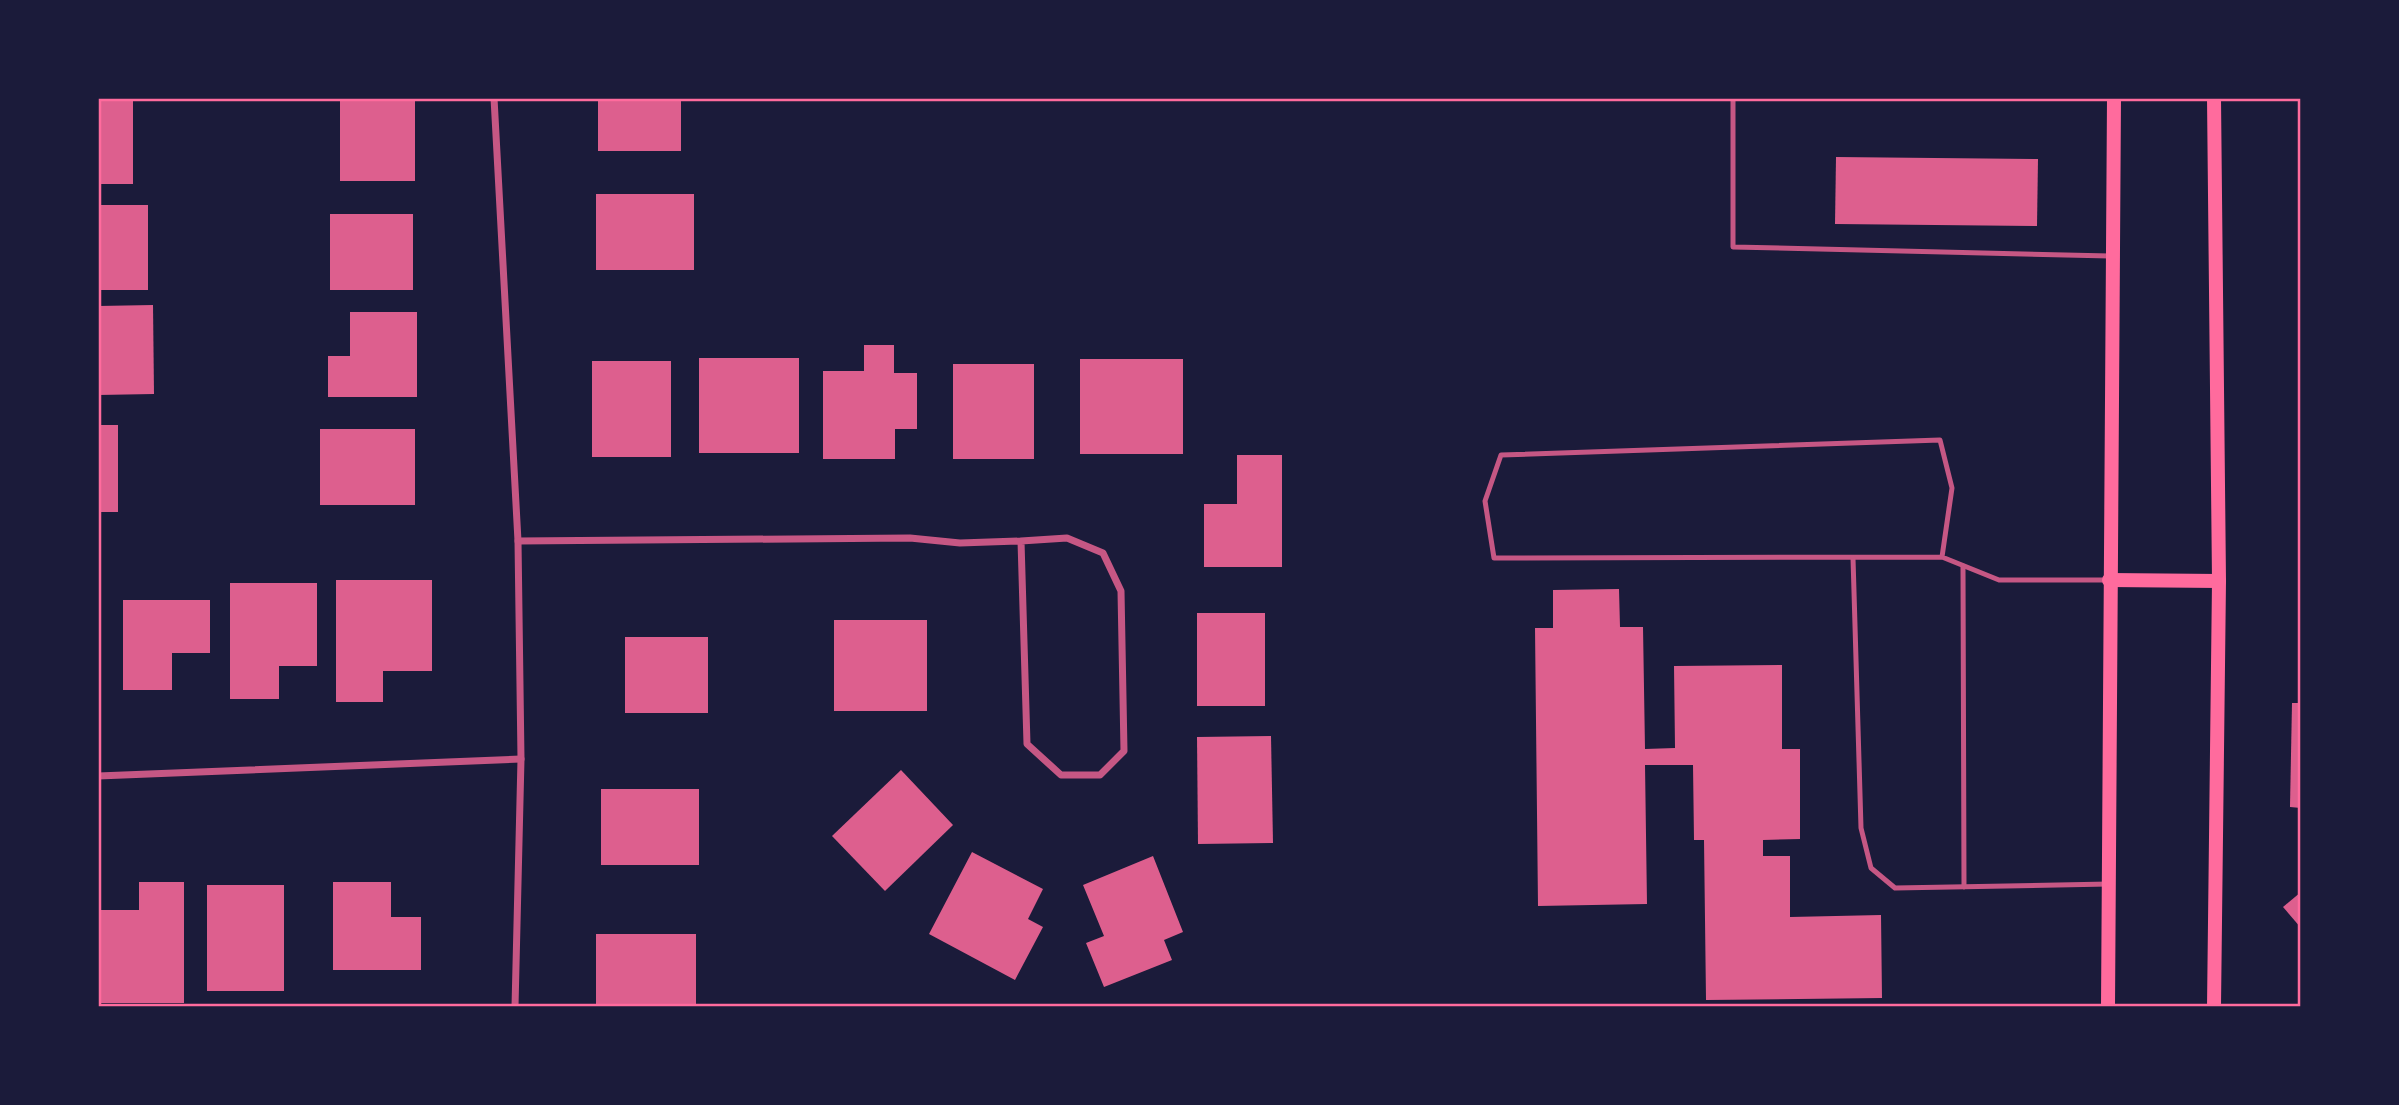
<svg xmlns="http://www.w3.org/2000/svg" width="2399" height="1105" font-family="'Work Sans',sans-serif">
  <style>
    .building { fill: #dd5f8e }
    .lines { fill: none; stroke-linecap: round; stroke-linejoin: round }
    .service { stroke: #c65784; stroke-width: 5 }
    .minor { stroke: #c65784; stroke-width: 7 }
    .secondary { stroke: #ff6b9d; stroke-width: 14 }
    .neatline { fill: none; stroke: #ff6b9d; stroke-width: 2.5 }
  </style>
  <rect width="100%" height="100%" fill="#1b1b3a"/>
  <g class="building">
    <rect x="98" y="98" width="35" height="86"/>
    <rect x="340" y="98" width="75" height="83"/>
    <rect x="598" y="98" width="83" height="53"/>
    <polygon points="1836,157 2038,159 2037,226 1835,224"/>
    <rect x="596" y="194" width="98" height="76"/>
    <rect x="98" y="205" width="50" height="85"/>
    <rect x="330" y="214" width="83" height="76"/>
    <polygon points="153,305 154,394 98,395 98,306"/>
    <polygon points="350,312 417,312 417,397 328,397 328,356 350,356"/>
    <polygon points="864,345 894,345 894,373 917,373 917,429 895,429 895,459 823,459 823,371 864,371"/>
    <rect x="699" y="358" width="100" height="95"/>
    <rect x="1080" y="359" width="103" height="95"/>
    <rect x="592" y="361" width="79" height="96"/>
    <rect x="953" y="364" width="81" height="95"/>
    <rect x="98" y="425" width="20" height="87"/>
    <rect x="320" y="429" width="95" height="76"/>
    <polygon points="1237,455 1282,455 1282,567 1204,567 1204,504 1237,504"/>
    <polygon points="336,580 432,580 432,671 383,671 383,702 336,702"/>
    <polygon points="230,583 317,583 317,666 279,666 279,699 230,699"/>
    <polygon points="1619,589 1620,627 1643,627 1645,749 1675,748 1674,666 1782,665 1782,749 1800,749 1800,839 1763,840 1763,856 1790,856 1790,917 1881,915 1882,998 1706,1000 1704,840 1694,840 1693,765 1645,765 1647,904 1538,906 1535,628 1553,628 1553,590"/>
    <polygon points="123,600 210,600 210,653 172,653 172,690 123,690"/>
    <rect x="1197" y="613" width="68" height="93"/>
    <rect x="834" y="620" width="93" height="91"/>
    <rect x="625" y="637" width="83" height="76"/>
    <polygon points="2292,703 2301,703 2301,808 2290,807"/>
    <polygon points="1271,736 1273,843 1198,844 1197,737"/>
    <polygon points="901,770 953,825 885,891 832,836"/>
    <rect x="601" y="789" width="98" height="76"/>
    <polygon points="972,852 1043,889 1028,919 1043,927 1015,980 929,934"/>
    <polygon points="1153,856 1183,932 1164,940 1172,960 1104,987 1086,943 1104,936 1083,885"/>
    <polygon points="139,882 184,882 184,1003 98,1003 98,910 139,910"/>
    <polygon points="333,882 391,882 391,917 421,917 421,970 333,970"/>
    <rect x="207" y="885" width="77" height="106"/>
    <polygon points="2301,892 2301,928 2283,907"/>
    <rect x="596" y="934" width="100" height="73"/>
  </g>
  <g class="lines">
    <g class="service">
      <polyline points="1733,98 1733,247 2110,256"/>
      <polyline points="1942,557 1494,558 1485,501 1501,455 1940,440 1952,488 1942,557 1999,580 2106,580"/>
      <polyline points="1853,558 1861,828 1871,868 1895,888 2109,884"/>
      <polyline points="1963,566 1964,887"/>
    </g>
    <g class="minor">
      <polyline points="494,98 518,541 521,759 515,1007"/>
      <polyline points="518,541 910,538 960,543 1021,541 1027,744 1061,775 1100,775 1124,751 1121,591 1103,553 1067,538 1021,541"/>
      <polyline points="98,776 521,759"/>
    </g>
    <g class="secondary">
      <polyline points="2109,580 2219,581"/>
      <polyline points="2108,1007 2114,98"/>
      <polyline points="2214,1007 2219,581 2214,98"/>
    </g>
  </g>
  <rect width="2399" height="1105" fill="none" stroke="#1b1b3a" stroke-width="200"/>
  <rect x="100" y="100" width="2199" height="905" class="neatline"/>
</svg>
